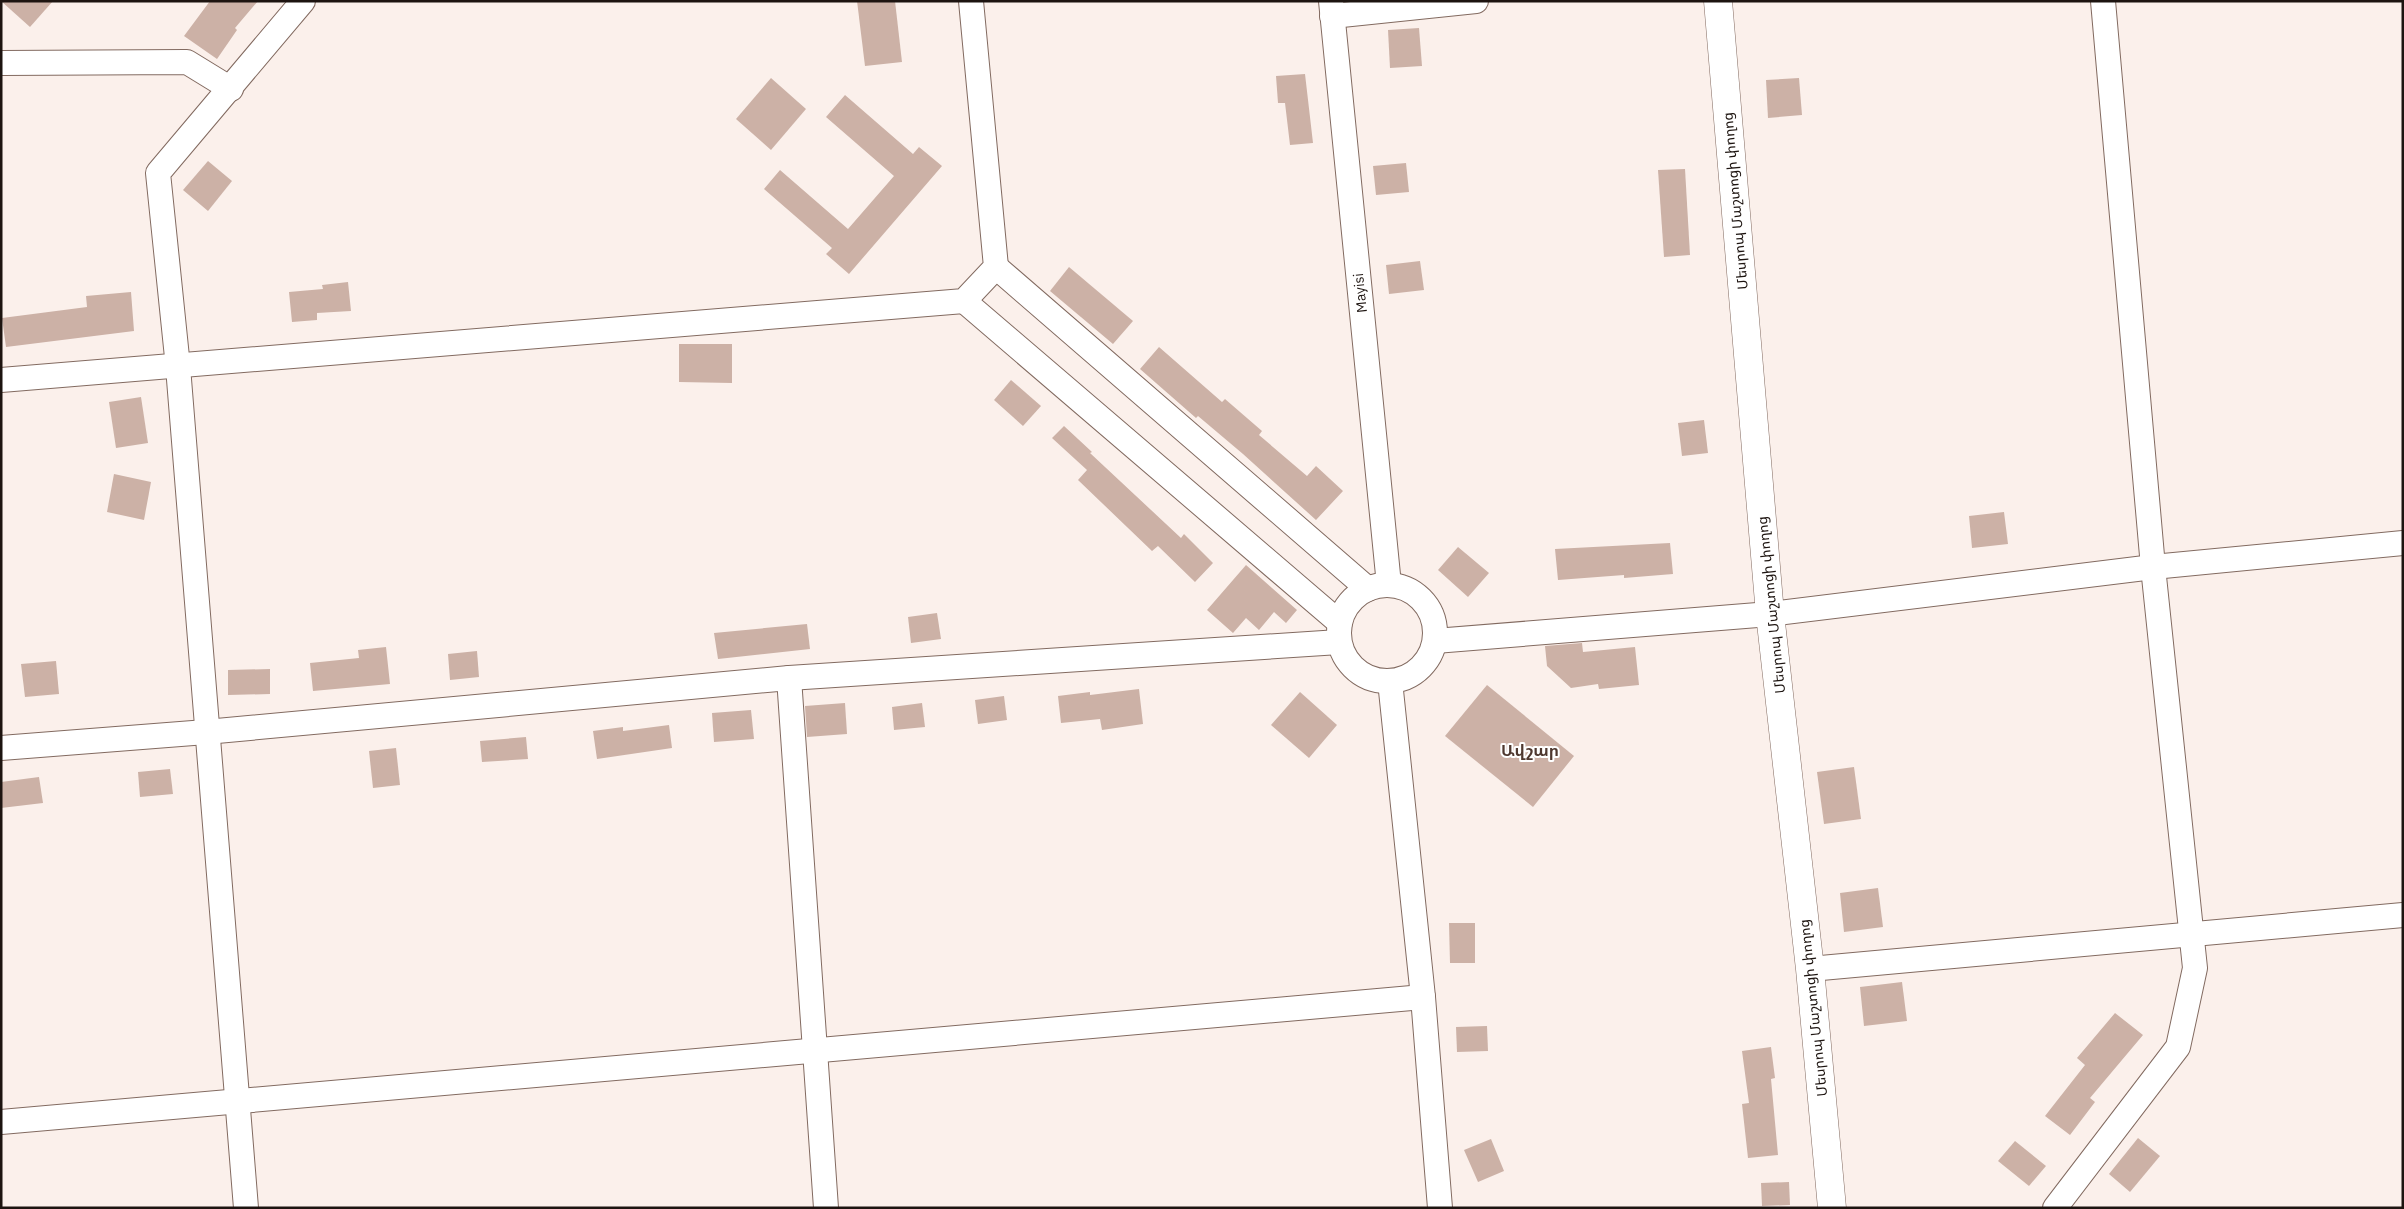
<svg xmlns="http://www.w3.org/2000/svg" width="2404" height="1209" font-family="'IBM Plex Sans','Noto Sans Armenian',sans-serif">
  <style>
    .building { fill: #ccb1a6 }
    .lines { fill: none; stroke-linecap: round; stroke-linejoin: round }
    .minor-casing { stroke: #826a60; stroke-width: 26 }
    .major-casing { stroke: #826a60; stroke-width: 29 }
    .minor { stroke: #fff; stroke-width: 24 }
    .major { stroke: #fff; stroke-width: 28 }
    .labels { text-anchor: middle; stroke-width: 4; stroke-linejoin: round; paint-order: stroke }
    .street-label { font-size: 14px; fill: #1d1410; stroke: #fff }
    .quarter-label { font-size: 16px; font-weight: bold; fill: #4e382f; stroke: #fff }
  </style>
  <rect width="100%" height="100%" fill="#fbf0eb"/>
  <g class="building">
    <polygon points="1,1 53,1 30,27"/>
    <polygon points="210,1 258,1 235,28 237,30 217,59 184,36"/>
    <polygon points="857,1 895,1 902,62 865,66"/>
    <polygon points="1419,28 1422,66 1390,68 1388,30"/>
    <polygon points="1305,74 1313,143 1290,145 1285,103 1278,103 1276,76"/>
    <polygon points="771,78 806,109 771,150 736,119"/>
    <polygon points="1799,78 1802,115 1768,118 1766,80"/>
    <polygon points="845,95 913,154 919,147 942,166 849,274 826,254 832,248 764,189 780,170 848,229 894,176 826,117"/>
    <polygon points="208,161 232,181 208,211 183,190"/>
    <polygon points="1406,163 1409,192 1376,195 1373,166"/>
    <polygon points="1685,169 1690,255 1664,257 1658,170"/>
    <polygon points="1420,261 1424,290 1389,294 1386,265"/>
    <polygon points="1069,267 1133,321 1113,344 1050,291"/>
    <polygon points="348,282 351,311 317,313 317,320 292,322 289,292 323,289 322,285"/>
    <polygon points="131,292 134,331 6,347 2,318 87,307 86,296"/>
    <polygon points="679,344 732,344 732,383 679,382"/>
    <polygon points="1159,347 1222,402 1225,399 1262,431 1259,435 1307,476 1316,466 1343,491 1316,520 1243,454 1198,416 1196,418 1140,369"/>
    <polygon points="1011,380 1041,406 1023,426 994,400"/>
    <polygon points="141,397 148,443 116,448 109,402"/>
    <polygon points="1704,420 1708,453 1682,456 1678,423"/>
    <polygon points="1064,426 1092,452 1090,453 1181,538 1184,534 1213,563 1195,582 1158,546 1152,551 1078,480 1087,470 1052,438"/>
    <polygon points="114,474 151,482 144,520 107,512"/>
    <polygon points="2004,512 2008,544 1972,548 1969,516"/>
    <polygon points="1670,543 1673,574 1624,578 1624,575 1558,580 1555,549"/>
    <polygon points="1458,547 1489,573 1468,597 1438,570"/>
    <polygon points="1246,565 1297,610 1286,623 1274,612 1259,630 1246,618 1233,633 1207,610"/>
    <polygon points="937,613 941,639 911,643 908,617"/>
    <polygon points="807,624 810,649 718,659 714,633"/>
    <polygon points="1582,643 1583,652 1635,647 1639,685 1599,689 1598,684 1571,688 1547,666 1545,646"/>
    <polygon points="386,647 390,684 313,691 310,663 359,658 358,650"/>
    <polygon points="477,651 479,677 450,680 448,654"/>
    <polygon points="56,661 59,694 25,697 21,664"/>
    <polygon points="270,669 270,694 228,695 228,670"/>
    <polygon points="1487,685 1574,756 1533,807 1445,736"/>
    <polygon points="1139,689 1143,724 1102,730 1100,719 1061,723 1058,696 1090,692 1090,695"/>
    <polygon points="1300,692 1337,725 1309,758 1271,725"/>
    <polygon points="1004,696 1007,720 978,724 975,700"/>
    <polygon points="845,703 847,734 807,737 805,706"/>
    <polygon points="922,703 925,727 894,730 892,707"/>
    <polygon points="751,710 754,739 714,742 712,713"/>
    <polygon points="669,725 672,748 597,759 593,731 623,727 623,731"/>
    <polygon points="526,737 528,759 482,762 480,741"/>
    <polygon points="396,748 400,785 373,788 369,751"/>
    <polygon points="1854,767 1861,819 1824,824 1817,772"/>
    <polygon points="170,769 173,794 140,797 138,772"/>
    <polygon points="39,777 43,803 1,808 1,782"/>
    <polygon points="1878,888 1883,927 1844,932 1840,893"/>
    <polygon points="1449,923 1475,923 1475,963 1450,963"/>
    <polygon points="1902,982 1907,1021 1864,1026 1860,987"/>
    <polygon points="2115,1013 2143,1035 2090,1098 2095,1102 2070,1135 2045,1116 2085,1065 2077,1058"/>
    <polygon points="1487,1026 1488,1051 1457,1052 1456,1027"/>
    <polygon points="1771,1047 1775,1078 1771,1079 1778,1155 1748,1158 1742,1104 1749,1103 1742,1051"/>
    <polygon points="2138,1138 2160,1156 2130,1192 2109,1174"/>
    <polygon points="1491,1139 1504,1171 1478,1182 1464,1150"/>
    <polygon points="2015,1141 2046,1166 2029,1186 1998,1161"/>
    <polygon points="1789,1182 1790,1205 1762,1206 1761,1183"/>
  </g>
  <g class="lines">
    <g class="minor-casing">
      <g id="minor">
        <polyline points="1331,1 1389,585"/>
        <polyline points="1332,16 1476,1"/>
        <polyline points="1,63 187,62 231,89"/>
        <polyline points="996,267 1368,589"/>
        <polyline points="964,301 1340,623"/>
        <polyline points="1,380 964,301 996,267 971,1"/>
        <circle cx="1387" cy="633" r="48"/>
        <polyline points="1435,641 1770,614 2153,567 2403,543"/>
        <polyline points="789,678 826,1208"/>
        <polyline points="1390,681 1423,997 1440,1208"/>
        <polyline points="1,748 206,732 789,678 1339,642"/>
        <polyline points="1810,969 2403,915"/>
        <polyline points="1,1122 1423,997"/>
        <polyline points="246,1208 178,367 158,173 303,1"/>
        <polyline points="2055,1208 2178,1047 2195,968 2153,567 2103,1"/>
      </g>
    </g>
    <g class="major-casing">
      <polyline id="major" points="1718,1 1770,614 1810,969 1832,1208"/>
    </g>
    <use href="#minor" class="minor"/>
    <use href="#major" class="major"/>
  </g>
  <g class="labels">
    <g class="street-label">
      <text transform="translate(1735 201) rotate(-95)" y="5">Մեսրոպ Մաշտոցի փողոց</text>
      <text transform="translate(1360 293) rotate(-96)" y="5">Mayisi</text>
      <text transform="translate(1771 605) rotate(-96)" y="5">Մեսրոպ Մաշտոցի փողոց</text>
      <text transform="translate(1813 1008) rotate(-96)" y="5">Մեսրոպ Մաշտոցի փողոց</text>
    </g>
    <g class="quarter-label">
      <text x="1530" y="756">Ավշար</text>
    </g>
  </g>
  <rect width="2404" height="1209" fill="none" stroke="#1d1410" stroke-width="5"/>
</svg>
